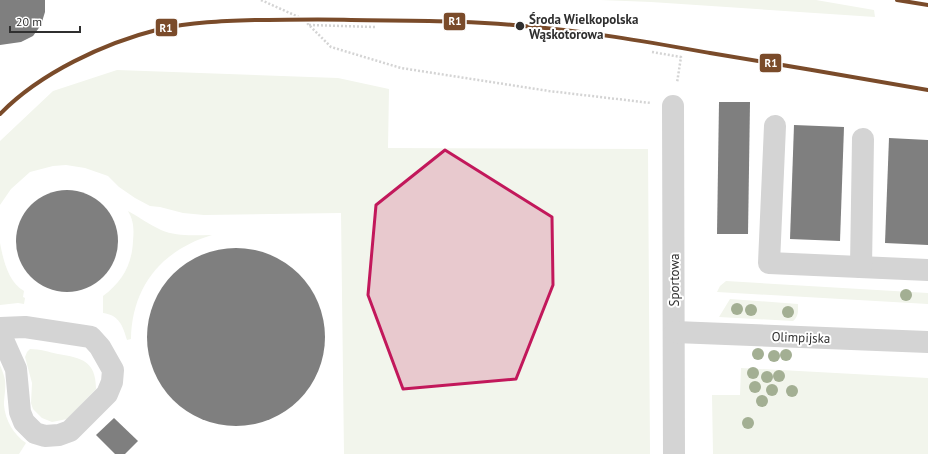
<svg xmlns="http://www.w3.org/2000/svg" width="928" height="454" font-family="'PT Sans',sans-serif">
  <style>
    .green { fill: #f2f5ec }
    .building { fill: #7f7f7f }
    .lines { fill: none; stroke-linecap: round; stroke-linejoin: round }
    .path { stroke: #d4d4d4; stroke-width: 2.5; stroke-dasharray: 2 2; stroke-linecap: butt }
    .minor { stroke: #d4d4d4; stroke-width: 22 }
    .rail-1-casing { stroke: #fff; stroke-width: 7 }
    .rail-1 { stroke: #7a4b2a; stroke-width: 4 }
    .tree { fill: #a3af93 }
    .marked { fill: #c2185b; fill-opacity: 0.2; stroke: #c2185b; stroke-width: 3; stroke-linejoin: round }
    .stop-dot { fill: #2f2f2f; stroke: #fff; stroke-width: 1.5 }
    .labels { text-anchor: middle; stroke-width: 4; stroke-linejoin: round; paint-order: stroke }
    .stop-label { font-size: 13px; font-weight: bold; fill: #2f2f2f; stroke: #fff; text-anchor: start }
    .street-label { font-size: 13px; fill: #2f2f2f; stroke: #fff }
    .line-badge { stroke: #fff; stroke-width: 1.5 }
    .badge-label { font-size: 11px; text-anchor: middle; font-weight: bold; fill: #fff }
  </style>
  <rect width="100%" height="100%" fill="#fff"/>
  <g class="green">
    <polygon points="600,0 816,0 874,10 875,17 651,2"/>
    <polygon points="117,70 338,78 389,89 388,148 648,149 650,454 344,454 341,213 204,215 183,213 160,207 150,206 135,198 119,187 108,176 85,168 66,165 53,166 30,172 11,189 0,205 0,141 53,91"/>
    <path d="M128 211C139 217 150 225 161 230 177 237 195 235 212 235 162 250 132 286 131 339L127 340C123 326 119 315 103 313V296C122 282 132 265 133 241 134 230 134 221 128 211Z"/>
    <path d="M0 243C3 259 8 282 24 291L23 297 25 298 24 304 18 303 0 305Z"/>
    <polygon points="726,281 928,293 928,304 717,292 720,286"/>
    <path d="M730 299 798 304C798 311 799 316 793 321L719 317Z"/>
    <path d="M30 349C40 349 49 352 58 354 82 358 96 361 96 389L67 419 52 422 42 418 33 409 31 403 32 383 25 357 27 352Z"/>
    <path d="M0 365C2 370 4 375 5 380 6 389 4 397 4 405 5 420 14 435 26 443L19 454H0Z"/>
    <polygon points="741,368 928,378 928,454 713,454 712,395 740,395"/>
  </g>
  <g class="building">
    <polygon points="0,0 45,0 45,12 41,25 33,36 21,42 0,45"/>
    <polygon points="719,102 750,102 748,234 717,234"/>
    <polygon points="794,125 844,127 840,241 790,239"/>
    <polygon points="889,138 928,140 928,245 885,243"/>
    <circle cx="67" cy="241" r="51"/>
    <circle cx="236" cy="337" r="89"/>
    <polygon points="114,418 138,441 125,454 115,454 96,435"/>
  </g>
  <g class="lines">
    <g class="path">
      <polyline points="261,0 303,19 331,47 401,68 549,91 651,103"/>
      <polyline points="309,25 375,27"/>
      <polyline points="652,52 681,57 677,83"/>
    </g>
    <g class="minor">
      <polyline points="673,106 674,454"/>
      <polyline points="775,126 769,263 928,270"/>
      <polyline points="861,267 863,139"/>
      <polyline points="0,328 25,327 91,337 100,347 113,370 112,382 107,394 70,431 59,435 45,436 35,433 24,422 20,412 16,369 0,333"/>
      <polyline points="675,332 928,342"/>
    </g>
    <g class="rail-1-casing">
      <g id="rail-1">
        <polyline points="897,0 928,5"/>
        <path d="M0 114C40 73 104 43 160 29 191 22 223 21 255 20 287 20 319 19 351 20 409 21 467 20 524 26 587 31 648 42 710 53 783 65 855 77 928 90"/>
      </g>
    </g>
    <use href="#rail-1" class="rail-1"/>
  </g>
  <g class="tree">
    <circle cx="906" cy="295" r="6"/>
    <circle cx="737" cy="309" r="6"/>
    <circle cx="751" cy="310" r="6"/>
    <circle cx="788" cy="312" r="6"/>
    <circle cx="758" cy="354" r="6"/>
    <circle cx="786" cy="355" r="6"/>
    <circle cx="774" cy="356" r="6"/>
    <circle cx="753" cy="373" r="6"/>
    <circle cx="779" cy="376" r="6"/>
    <circle cx="767" cy="377" r="6"/>
    <circle cx="755" cy="387" r="6"/>
    <circle cx="772" cy="390" r="6"/>
    <circle cx="792" cy="391" r="6"/>
    <circle cx="762" cy="401" r="6"/>
    <circle cx="748" cy="423" r="6"/>
  </g>
  <path class="marked" d="M445 150 552 217 553 285 516 379 403 389 368 295 376 205Z"/>
  <circle class="stop-dot" cx="520" cy="26" r="5"/>
  <g class="labels">
    <g class="stop-label">
      <text x="529" y="24">Środa Wielkopolska<tspan x="529" dy="15">Wąskotorowa</tspan></text>
    </g>
    <g class="street-label">
      <text transform="translate(674 280) rotate(-90)" y="5">Sportowa</text>
      <text transform="translate(801 337) rotate(2)" y="5">Olimpijska</text>
    </g>
  </g>
  <g class="line-badge">
    <rect x="443" y="12" width="23" height="19" rx="4" fill="#7a4b2a"/>
    <rect x="155" y="18" width="23" height="19" rx="4" fill="#7a4b2a"/>
    <rect x="759" y="53" width="23" height="20" rx="4" fill="#7a4b2a"/>
  </g>
  <g class="badge-label">
    <text x="455" y="25">R1</text>
    <text x="166" y="32">R1</text>
    <text x="771" y="67">R1</text>
  </g>
  <path d="M10 26v6h70v-6" fill="none" stroke="#2f2f2f" stroke-width="2"/>
  <text x="16" y="26" font-size="12" fill="#2f2f2f" stroke="#ffffff" stroke-width="3" paint-order="stroke">20 m</text>
</svg>
